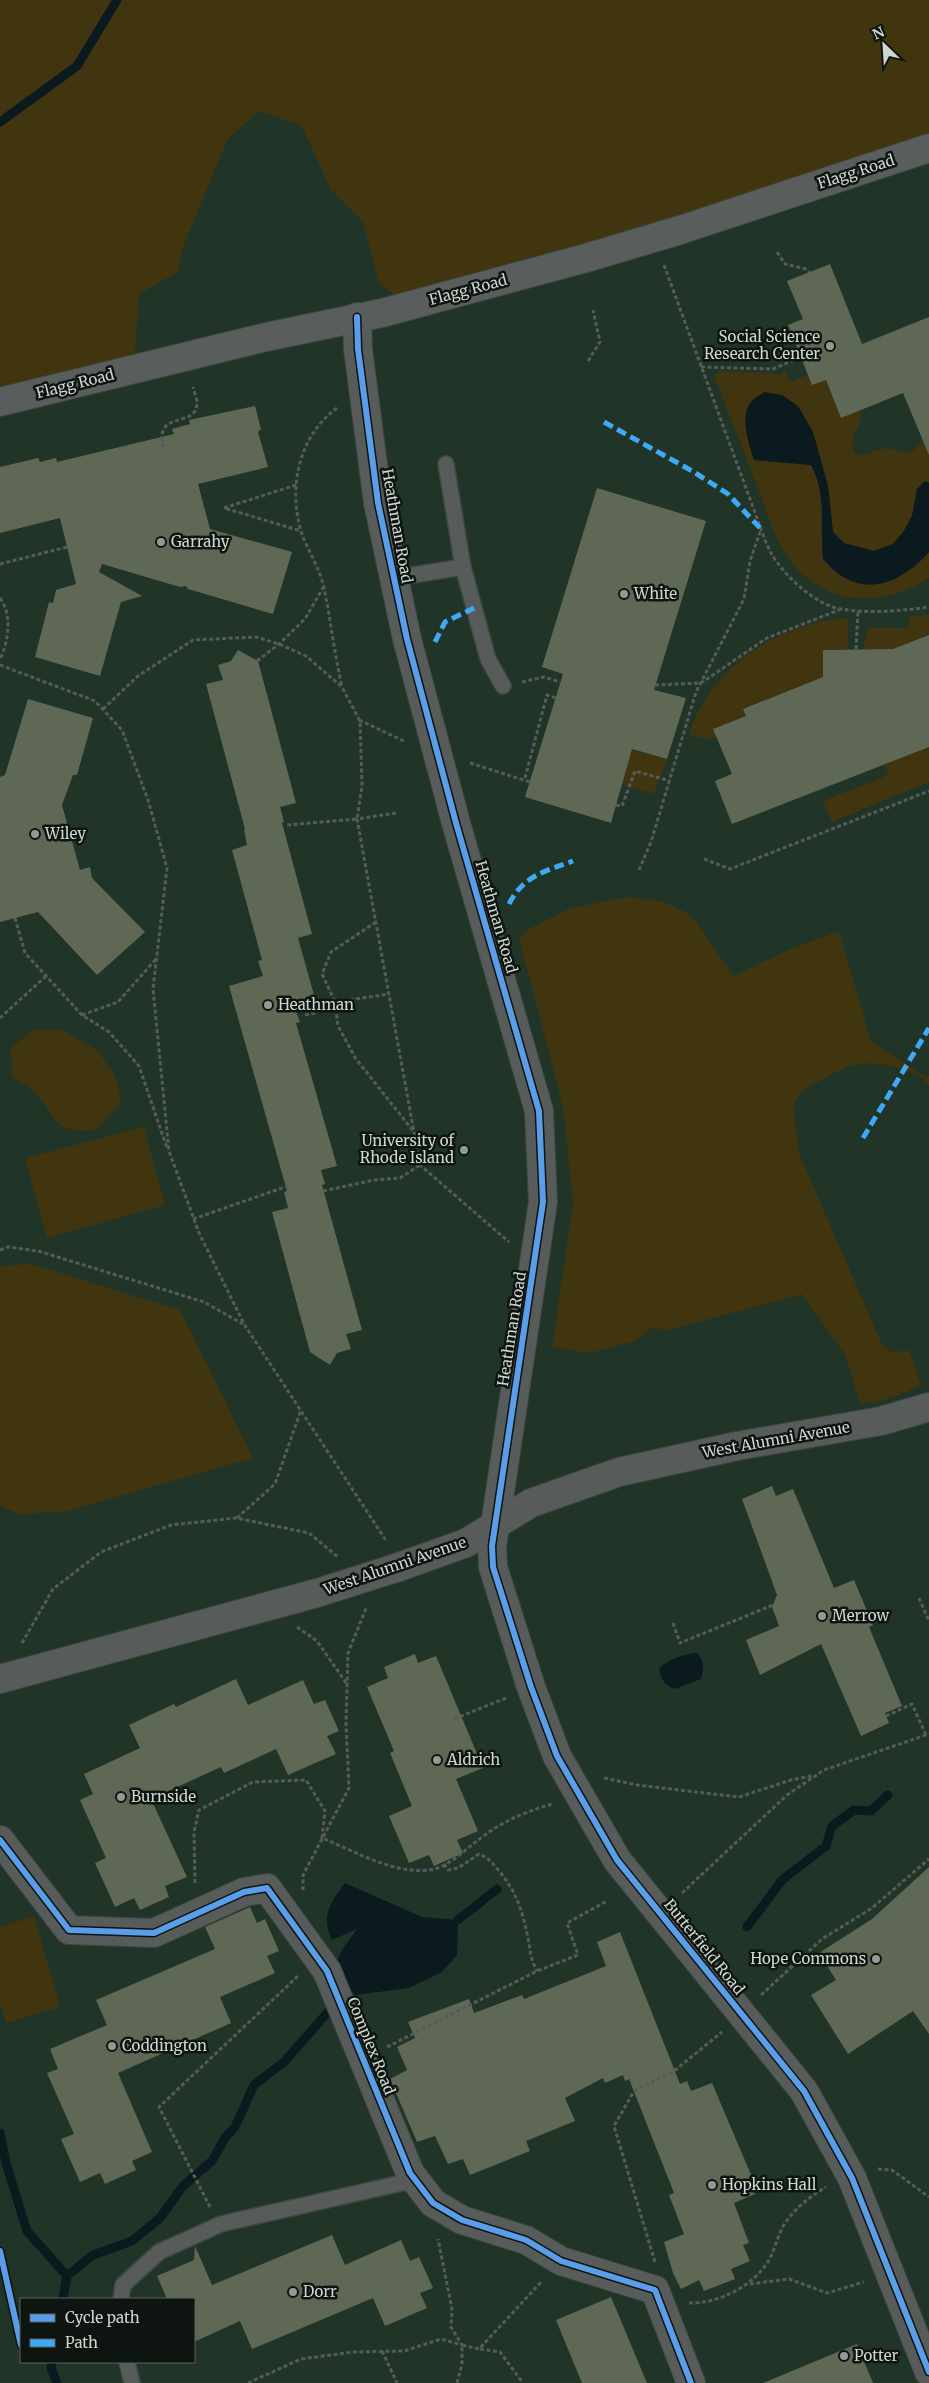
<svg xmlns="http://www.w3.org/2000/svg" width="929" height="2383" font-family="Merriweather,serif">
  <style>
    .built { fill: #203528; fill-rule: evenodd }
    .green { fill: #40350e }
    .water { fill: #0b1a1e }
    .lines { fill: none; stroke-linecap: round; stroke-linejoin: round }
    .stream { stroke: #0b1a1e; stroke-width: 9 }
    .building { fill: #5f6854 }
    .lane-casing { stroke: #3e4641; stroke-width: 18 }
    .street-casing { stroke: #3e4641; stroke-width: 30 }
    .secondary-casing { stroke: #3e4641; stroke-width: 30 }
    .path { stroke: #565b59; stroke-width: 3; stroke-dasharray: 4 2.5; stroke-linecap: butt }
    .lane { stroke: #575c5a; stroke-width: 15 }
    .street { stroke: #575c5a; stroke-width: 28 }
    .secondary { stroke: #595e5d; stroke-width: 28 }
    .quiet { stroke: #3fa9f5; stroke-width: 5; stroke-dasharray: 10 5; stroke-linecap: butt }
    .cycleway-casing { stroke: #0e1510; stroke-width: 9 }
    .cycleway { stroke: #5a9eea; stroke-width: 6 }
    .poi-dot { fill: #919b94; stroke: #0e1510; stroke-width: 2 }
    .labels { text-anchor: middle; stroke-width: 5; stroke-linejoin: round; paint-order: stroke }
    .street-label { font-size: 15px; fill: #cdd7d0; stroke: #0e1510 }
    .poi-label { font-size: 15px; fill: #cdd7d0; stroke: #0e1510; text-anchor: start }
  </style>
  <rect width="100%" height="100%" fill="#222b25"/>
  <path class="built" d="M0 0H929V2383H0ZM21 2299H194V2362H21Z"/>
  <g class="green">
    <polygon points="0,0 929,0 929,158 419,311 379,284 363,222 331,190 302,126 259,111 227,140 183,247 178,272 139,294 133,384 0,416"/>
    <path d="M720 371 778 374 785 371 790 382 808 375 812 385 826 380 841 418 860 410C865 429 847 431 854 453 864 459 871 451 881 449 892 447 900 452 910 453L920 444 929 424V483L924 481 917 489 912 516 904 531 892 544 874 551 844 543 833 532 828 486 813 432 798 406 754 460 811 465C824 488 822 510 821 536L914 568 929 552V578C886 605 838 608 799 571 776 549 767 512 756 483 742 447 728 411 714 376Z"/>
    <polygon points="929,614 929,635 883,653 863,649 869,628 908,628 909,617"/>
    <path d="M845 618 850 622 848 623V649L823 650V677L743 709 746 716 713 729 717 737 708 740 689 734C710 668 777 624 845 618Z"/>
    <polygon points="588,738 667,759 654,794 578,771"/>
    <polygon points="929,747 929,782 832,822 823,801 889,775 884,764"/>
    <path d="M626 897 661 901 690 914 734 976 784 952 839 931 871 1041 922 1075 929 1076V1086C923 1076 915 1074 904 1070 859 1053 838 1071 800 1092L793 1107 799 1153 882 1345 892 1352 909 1350 921 1385C903 1394 880 1403 860 1403L845 1355 802 1294 669 1330 651 1328 635 1341 590 1353 552 1347 573 1202 563 1106 519 938 531 928 571 908Z"/>
    <path d="M32 1030H63L98 1051 115 1076 121 1103 96 1130C50 1135 58 1115 32 1089 27 1084 18 1081 12 1077L11 1049Z"/>
    <polygon points="144,1127 165,1205 47,1238 25,1158"/>
    <polygon points="31,1264 180,1310 253,1458 67,1511 20,1514 0,1506 0,1266"/>
    <polygon points="34,1916 60,2007 6,2023 0,2003 0,1927"/>
  </g>
  <g class="water">
    <path d="M764 392 782 395 798 406 813 432 828 486 833 532 844 543 874 551 893 544 904 531 912 516 917 489 925 481 929 483V552C906 578 873 597 840 575 834 571 828 564 823 559 820 527 827 494 811 465L754 460C749 444 739 417 751 402 754 398 760 395 764 392Z"/>
    <path d="M697 1653C705 1661 704 1669 701 1679L675 1689C664 1685 661 1679 659 1668 671 1659 682 1654 697 1653Z"/>
    <path d="M345 1883 422 1917 458 1920 457 1955 442 1972 409 1988 355 1995C325 1967 336 1958 357 1929L332 1940C321 1915 330 1903 345 1883Z"/>
  </g>
  <g class="lines">
    <g class="stream">
      <polyline points="0,122 77,66 117,0"/>
      <polyline points="458,1920 497,1889"/>
      <polyline points="747,1927 782,1880 826,1846 832,1826 854,1810 871,1811 888,1795"/>
      <polyline points="0,2133 6,2163 27,2231 67,2276 63,2299"/>
      <polyline points="67,2276 93,2255 132,2241 160,2218 183,2186 212,2161 225,2138 235,2127 254,2085 284,2062 328,2012"/>
      <polyline points="52,2362 51,2368 57,2383"/>
    </g>
  </g>
  <g class="building">
    <polygon points="830,264 862,344 929,317 929,455 903,393 841,418 826,380 812,385 788,325 803,319 787,281"/>
    <polygon points="255,406 261,429 258,432 268,467 198,484 210,529 292,552 273,614 188,589 186,586 180,587 102,564 99,572 142,596 121,602 100,676 35,657 49,602 53,603 56,590 76,584 60,518 0,533 0,467 38,458 40,462 56,458 57,462 174,434 172,429 190,424 189,420"/>
    <polygon points="597,488 706,521 654,690 686,698 667,759 632,749 611,823 525,797 563,674 542,667"/>
    <polygon points="929,635 929,747 732,824 715,781 732,774 713,729 746,716 743,709 823,677 823,650 893,649"/>
    <polygon points="238,650 258,661 296,803 280,807 284,822 282,823 312,934 298,938 316,1002 294,1007 300,1022 296,1023 337,1166 321,1170 325,1184 322,1185 362,1330 346,1334 351,1349 337,1353 330,1365 310,1352 272,1212 288,1208 284,1192 287,1191 229,986 263,976 258,961 262,960 232,850 247,845 244,829 245,829 206,684 223,680 218,665 231,661"/>
    <polygon points="28,699 93,718 77,775 73,775 62,805 80,870 90,867 92,878 145,932 97,975 38,912 0,922 0,777 5,775"/>
    <polygon points="772,1486 776,1496 793,1489 834,1588 854,1580 873,1625 869,1627 902,1706 885,1713 889,1723 861,1736 821,1644 760,1675 746,1640 779,1626 772,1607 777,1595 742,1499"/>
    <polygon points="415,1654 418,1663 436,1656 483,1768 456,1779 478,1831 457,1840 463,1853 434,1866 429,1855 409,1863 389,1816 412,1806 390,1753 394,1751 367,1687 388,1678 384,1667"/>
    <polygon points="236,1679 248,1705 303,1680 314,1704 325,1700 339,1731 327,1736 336,1754 288,1775 276,1749 224,1773 221,1767 151,1799 187,1877 165,1886 169,1897 140,1910 134,1898 115,1907 95,1863 106,1858 80,1800 93,1794 84,1774 140,1748 129,1725 174,1704 176,1707"/>
    <polygon points="929,1867 929,2034 913,2011 848,2054 811,1995 836,1980 819,1953 872,1919"/>
    <polygon points="250,1907 257,1923 265,1919 279,1951 267,1956 275,1973 220,1997 231,2023 118,2073 152,2152 132,2161 136,2170 105,2184 100,2173 80,2182 61,2139 74,2134 47,2073 58,2069 50,2049 107,2025 96,2000 215,1949 205,1927"/>
    <polygon points="620,1932 680,2084 687,2081 691,2091 712,2083 752,2177 749,2178 755,2194 734,2203 749,2243 743,2245 750,2261 731,2269 735,2279 704,2291 699,2280 681,2289 673,2273 664,2242 684,2234 669,2195 674,2193 629,2079 625,2081 623,2075 605,2083 603,2078 565,2098 575,2121 526,2141 530,2151 470,2175 463,2159 448,2164 435,2136 417,2142 390,2079 407,2070 397,2047 415,2038 408,2022 469,1999 474,2013 522,1995 524,1999 606,1966 597,1942"/>
    <polygon points="332,2235 345,2265 401,2240 410,2261 419,2257 433,2288 420,2293 427,2308 385,2326 373,2298 252,2349 240,2321 194,2342 194,2299 167,2299 157,2276 194,2260 195,2246 212,2285"/>
    <polygon points="611,2297 647,2383 582,2383 556,2320"/>
    <polygon points="857,2344 873,2383 763,2383"/>
  </g>
  <g class="lines">
    <g class="lane-casing">
      <g id="lane">
        <polyline points="446,464 463,567 488,659 503,686"/>
        <polyline points="394,578 463,567"/>
        <polyline points="121,2299 123,2285 159,2252 221,2224 415,2180"/>
        <polyline points="127,2362 132,2383"/>
      </g>
    </g>
    <g class="street-casing">
      <g id="street">
        <polyline points="357,317 358,349 378,503 407,639 456,823 539,1111 543,1202 492,1546 493,1567 531,1687 557,1756 617,1860 804,2091 852,2178 929,2372"/>
        <polyline points="0,1679 317,1593 396,1568 466,1543 531,1503 619,1472 737,1446 881,1421 929,1407"/>
        <polyline points="0,1840 69,1930 154,1933 244,1892 267,1888 327,1971 410,2173 433,2203 462,2220 526,2240 561,2261 655,2290 691,2383"/>
      </g>
    </g>
    <g class="secondary-casing">
      <polyline id="secondary" points="0,402 266,337 382,313 586,258 677,231 929,148"/>
    </g>
    <g class="path">
      <polyline points="777,252 785,264 806,269 809,272"/>
      <path d="M664 265 761 529C764 537 767 546 771 553 783 575 817 606 841 609 870 614 900 611 929 607"/>
      <polyline points="588,361 600,342 593,310"/>
      <polyline points="701,367 773,369 801,357"/>
      <path d="M337 408C299 436 288 486 301 531 307 550 320 568 324 588 331 621 334 653 342 686"/>
      <path d="M163 447C155 408 196 430 197 403 197 398 194 392 193 387"/>
      <polyline points="296,485 224,508 301,531"/>
      <polyline points="0,564 67,547"/>
      <path d="M0 598C13 616 8 641 0 660"/>
      <polyline points="856,649 858,610"/>
      <polyline points="257,661 279,644 305,619 324,586"/>
      <polyline points="0,665 95,701 122,730 148,800 167,868 153,989 169,1151 199,1233 244,1324 387,1542"/>
      <polyline points="522,682 544,677 560,682"/>
      <polyline points="655,685 701,683 767,638 839,610"/>
      <polyline points="103,709 138,676 193,640 256,637 279,644 306,656 342,687 360,721 362,786 357,819 287,825"/>
      <polyline points="359,720 406,742"/>
      <polyline points="470,763 530,782"/>
      <polyline points="525,778 547,695 556,698"/>
      <polyline points="616,805 622,806 635,771 670,781"/>
      <polyline points="396,813 357,819 420,1165 509,1242"/>
      <polyline points="704,859 730,869 929,791"/>
      <polyline points="639,870 651,842 696,692 744,599 750,561 761,529"/>
      <polyline points="15,918 25,953 82,1015 109,1032 139,1066 167,1148"/>
      <polyline points="376,922 331,952 322,974 335,1002 389,994"/>
      <polyline points="82,1015 118,1002 156,959"/>
      <polyline points="305,1015 315,1013 335,1002 338,1026 356,1059 414,1132"/>
      <polyline points="0,1018 46,976 47,978"/>
      <polyline points="323,1191 374,1180 400,1178 420,1165"/>
      <polyline points="193,1219 288,1186"/>
      <polyline points="0,1250 8,1247 38,1251 204,1302 243,1324"/>
      <polyline points="237,1518 275,1484 301,1410"/>
      <polyline points="919,1598 929,1621"/>
      <polyline points="673,1623 680,1643 773,1605"/>
      <polyline points="297,1627 317,1641 347,1684"/>
      <polyline points="22,1643 53,1589 101,1552 171,1525 236,1518 309,1533 338,1557"/>
      <polyline points="886,1716 912,1704 926,1735"/>
      <polyline points="454,1719 506,1698"/>
      <polyline points="604,1778 637,1785 739,1797 791,1780 812,1776"/>
      <path d="M444 1864 448 1870 458 1868 479 1854C488 1857 493 1864 499 1871 516 1891 523 1912 528 1938 531 1953 529 1955 537 1971"/>
      <path d="M195 1883 194 1832 199 1810 253 1782 306 1780 325 1811 322 1838C354 1851 393 1874 428 1870 448 1868 462 1852 477 1841 499 1823 524 1812 552 1804"/>
      <polyline points="303,1890 303,1875 349,1788 346,1723 348,1653 367,1606"/>
      <polyline points="682,1893 787,1795 824,1770 929,1734"/>
      <polyline points="761,1995 822,1939 872,1908 929,1859"/>
      <polyline points="387,2047 537,1971 578,1955 567,1923 607,1901"/>
      <polyline points="878,2169 892,2170 929,2197"/>
      <polyline points="210,2207 159,2107 298,1976"/>
      <polyline points="655,2262 614,2126 634,2091 674,2071 722,2032"/>
      <polyline points="750,2284 789,2279 827,2293 864,2282"/>
      <path d="M689 2303C719 2304 756 2285 770 2258 776 2246 779 2230 788 2219 799 2205 811 2196 826 2187"/>
      <polyline points="480,2349 500,2352 523,2383"/>
      <polyline points="382,2351 397,2383"/>
      <polyline points="248,2383 301,2359 353,2352 404,2351 441,2339 462,2345 451,2327 452,2309 438,2239"/>
      <polyline points="457,2383 462,2364 462,2345 479,2349 542,2281"/>
    </g>
    <use href="#lane" class="lane"/>
    <use href="#street" class="street"/>
    <use href="#secondary" class="secondary"/>
    <g class="quiet">
      <polyline points="604,422 694,472 728,494 761,529"/>
      <polyline points="435,642 445,622 474,608"/>
      <path d="M509 904C523 876 545 871 573 861"/>
      <polyline points="863,1138 929,1028"/>
    </g>
    <g class="cycleway-casing">
      <g id="cycleway">
        <polyline points="357,317 358,349 378,503 407,639 456,823 539,1111 543,1202 492,1546 493,1567 531,1687 557,1756 617,1860 804,2091 852,2178 929,2372"/>
        <polyline points="0,1840 69,1930 154,1933 244,1892 267,1888 327,1971 410,2173 433,2203 462,2220 526,2240 561,2261 655,2290 691,2383"/>
        <polyline points="0,2251 21,2345"/>
      </g>
    </g>
    <use href="#cycleway" class="cycleway"/>
  </g>
  <g class="poi-dot">
    <circle cx="830" cy="346" r="5"/>
    <circle cx="161" cy="542" r="5"/>
    <circle cx="624" cy="594" r="5"/>
    <circle cx="35" cy="834" r="5"/>
    <circle cx="268" cy="1005" r="5"/>
    <circle cx="464" cy="1150" r="5"/>
    <circle cx="822" cy="1616" r="5"/>
    <circle cx="437" cy="1760" r="5"/>
    <circle cx="121" cy="1797" r="5"/>
    <circle cx="876" cy="1959" r="5"/>
    <circle cx="112" cy="2046" r="5"/>
    <circle cx="712" cy="2185" r="5"/>
    <circle cx="293" cy="2292" r="5"/>
    <circle cx="844" cy="2356" r="5"/>
  </g>
  <g class="labels">
    <g class="street-label">
      <text transform="translate(856 172) rotate(-18)" y="5">Flagg Road</text>
      <text transform="translate(468 290) rotate(-15)" y="5">Flagg Road</text>
      <text transform="translate(75 384) rotate(-14)" y="5">Flagg Road</text>
      <text transform="translate(397 526) rotate(80)" y="5">Heathman Road</text>
      <text transform="translate(496 917) rotate(74)" y="5">Heathman Road</text>
      <text transform="translate(512 1329) rotate(-81)" y="5">Heathman Road</text>
      <text transform="translate(776 1440) rotate(-10)" y="5">West Alumni Avenue</text>
      <text transform="translate(395 1566) rotate(-19)" y="5">West Alumni Avenue</text>
      <text transform="translate(704 1947) rotate(51)" y="5">Butterfield Road</text>
      <text transform="translate(371 2046) rotate(68)" y="5">Complex Road</text>
    </g>
    <g class="poi-label">
      <text x="820" y="342" text-anchor="end">Social Science<tspan x="820" dy="17">Research Center</tspan></text>
      <text x="171" y="547">Garrahy</text>
      <text x="634" y="599">White</text>
      <text x="45" y="839">Wiley</text>
      <text x="278" y="1010">Heathman</text>
      <text x="454" y="1146" text-anchor="end">University of<tspan x="454" dy="17">Rhode Island</tspan></text>
      <text x="832" y="1621">Merrow</text>
      <text x="447" y="1765">Aldrich</text>
      <text x="131" y="1802">Burnside</text>
      <text x="866" y="1964" text-anchor="end">Hope Commons</text>
      <text x="122" y="2051">Coddington</text>
      <text x="722" y="2190">Hopkins Hall</text>
      <text x="303" y="2297">Dorr</text>
      <text x="854" y="2361">Potter</text>
    </g>
  </g>
  <rect x="20" y="2298" width="175" height="65" fill="#0e1510" stroke="#5a635d"/>
  <rect x="30" y="2314" width="25" height="8" fill="#5a9eea" stroke="#5a635d"/>
  <text x="65" y="2323" font-size="15" fill="#cdd7d0">Cycle path</text>
  <rect x="30" y="2339" width="25" height="8" fill="#3fa9f5" stroke="#5a635d"/>
  <text x="65" y="2348" font-size="15" fill="#cdd7d0">Path</text>
  <g transform="translate(884 45) rotate(335)" stroke="#0e1510" stroke-width="4" paint-order="stroke">
  <path d="M0-4L9 19L0 12L-9 19Z" fill="#cdd7d0"/>
  <text y="-8" font-size="14" font-weight="bold" text-anchor="middle" fill="#cdd7d0">N</text>
  </g>
</svg>
